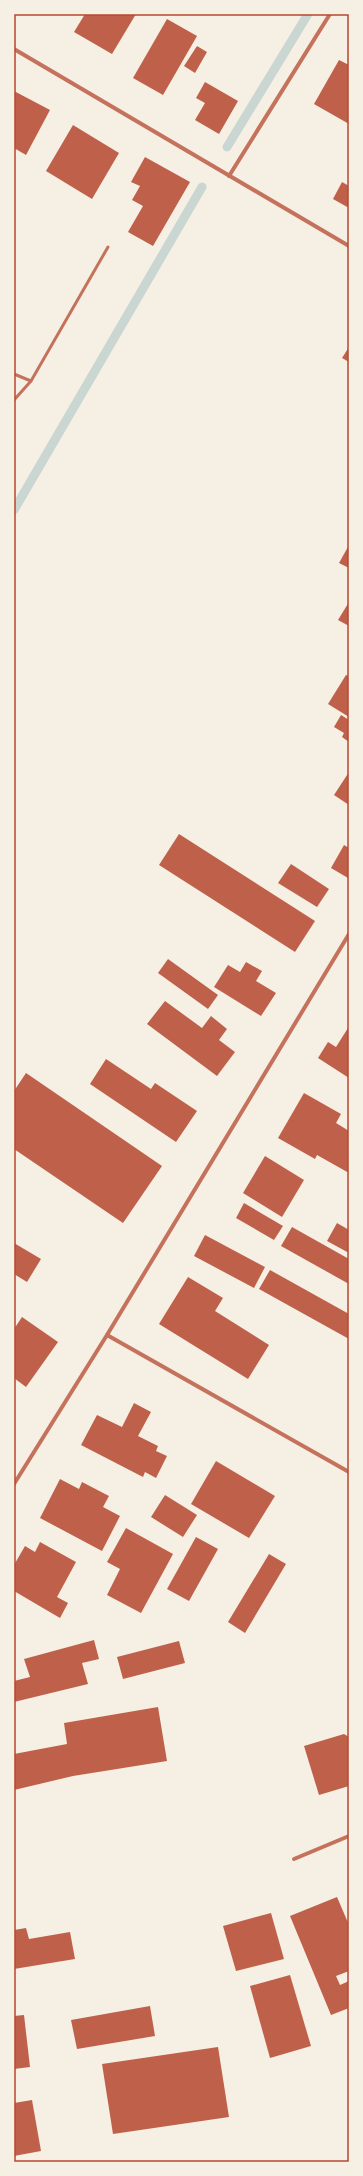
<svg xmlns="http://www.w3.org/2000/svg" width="363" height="2176" font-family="'Libre Baskerville',serif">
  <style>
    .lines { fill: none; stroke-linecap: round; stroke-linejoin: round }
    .stream { stroke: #c9d6d2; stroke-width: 9 }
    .building { fill: #bf614a }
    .service { stroke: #c5725c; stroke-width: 3 }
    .minor { stroke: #c5725c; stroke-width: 4 }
    .neatline { fill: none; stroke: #b5482f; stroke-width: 1.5 }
  </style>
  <rect width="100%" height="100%" fill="#f6efe4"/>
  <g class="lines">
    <g class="stream">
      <polyline points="227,147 308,14"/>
      <polyline points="14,510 202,187"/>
    </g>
  </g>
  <g class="building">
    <polygon points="85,14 136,14 112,54 74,32"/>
    <polygon points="167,19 197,36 163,95 133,78"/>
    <polygon points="197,46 207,52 195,73 184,66"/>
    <polygon points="339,60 349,65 349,124 314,104"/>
    <polygon points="205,82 238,101 219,134 195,120 205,103 196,98"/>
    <polygon points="14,91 50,110 26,155 14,148"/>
    <polygon points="73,125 119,153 92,199 46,171"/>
    <polygon points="145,157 190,182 153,246 128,232 143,206 132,200 140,186 131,182"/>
    <polygon points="342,182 349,186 349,208 333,199"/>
    <polygon points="349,347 349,362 342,358"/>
    <polygon points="349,545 349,568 339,563"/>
    <polygon points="349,602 349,626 338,620"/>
    <polygon points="346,675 349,676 349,717 328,704"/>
    <polygon points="341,715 349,720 349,742 342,737 344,733 334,727"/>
    <polygon points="349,772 349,805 334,795"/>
    <polygon points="179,834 315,921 295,952 159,865"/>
    <polygon points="344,845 349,848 348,878 331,868"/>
    <polygon points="291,864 329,889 317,907 278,883"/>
    <polygon points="168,959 218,995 208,1009 158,973"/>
    <polygon points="246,962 262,971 256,981 276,993 261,1016 214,987 228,965 240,972"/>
    <polygon points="165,1001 202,1028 211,1016 227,1029 219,1040 235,1052 217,1076 147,1024"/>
    <polygon points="348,1028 349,1029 349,1078 318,1058 328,1042 336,1047"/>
    <polygon points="106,1059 151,1089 155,1083 197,1111 176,1142 90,1084"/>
    <polygon points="26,1073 162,1166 123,1223 14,1149 14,1091"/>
    <polygon points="304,1093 341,1114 336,1123 349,1131 349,1173 317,1155 315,1159 278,1138"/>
    <polygon points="265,1156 304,1180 282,1217 243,1193"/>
    <polygon points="244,1203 283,1226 274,1240 236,1218"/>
    <polygon points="337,1223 349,1230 349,1253 327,1241"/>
    <polygon points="292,1227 349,1259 349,1284 281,1246"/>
    <polygon points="205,1235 265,1267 254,1288 194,1256"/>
    <polygon points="14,1243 41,1259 27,1282 14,1274"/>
    <polygon points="270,1270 349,1314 349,1339 259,1289"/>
    <polygon points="188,1277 223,1298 215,1311 269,1345 248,1379 159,1324"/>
    <polygon points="22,1317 58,1342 26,1387 14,1378 14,1329"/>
    <polygon points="134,1403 151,1412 138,1436 158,1446 156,1451 167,1456 156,1478 145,1472 143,1477 81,1445 97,1415 122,1427"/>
    <polygon points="216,1461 275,1496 249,1538 191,1504"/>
    <polygon points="60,1479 79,1489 82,1482 109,1496 103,1507 120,1516 102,1551 40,1518"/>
    <polygon points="165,1495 197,1515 183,1537 151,1517"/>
    <polygon points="126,1528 173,1554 141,1613 107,1595 120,1569 107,1562"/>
    <polygon points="196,1537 218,1549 189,1601 167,1589"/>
    <polygon points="40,1542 76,1562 57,1597 68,1603 60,1618 14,1591 14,1565 25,1546 35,1552"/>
    <polygon points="269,1554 286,1564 245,1633 228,1622"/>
    <polygon points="94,1640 99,1659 82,1663 88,1684 14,1702 14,1681 30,1677 24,1659"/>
    <polygon points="179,1641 185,1663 123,1679 117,1657"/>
    <polygon points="158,1707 167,1761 73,1776 14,1790 14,1754 67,1744 64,1723"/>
    <polygon points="344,1734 349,1737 349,1786 319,1795 304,1746"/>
    <polygon points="337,1897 349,1925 349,1971 336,1976 340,1985 349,1981 349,2008 331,2015 290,1916"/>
    <polygon points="271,1913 284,1959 236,1971 223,1926"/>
    <polygon points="26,1928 29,1939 70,1932 75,1959 14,1969 14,1930"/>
    <polygon points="290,1975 311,2046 270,2058 250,1986"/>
    <polygon points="150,2006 155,2036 77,2049 71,2020"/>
    <polygon points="24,2015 30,2067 14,2069 14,2016"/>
    <polygon points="218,2047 229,2117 113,2134 102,2064"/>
    <polygon points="32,2100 41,2151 14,2156 14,2103"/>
  </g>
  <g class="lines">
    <g class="service">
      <polyline points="14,374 31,381 14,400"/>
      <polyline points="31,381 108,247"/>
    </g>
    <g class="minor">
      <polyline points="14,49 349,246"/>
      <polyline points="229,176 330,14"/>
      <polyline points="107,1335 349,1472"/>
      <polyline points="14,1484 107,1335 349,934"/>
      <polyline points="294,1859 349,1836"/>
    </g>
  </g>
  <rect width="363" height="2176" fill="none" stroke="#f6efe4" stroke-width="30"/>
  <rect x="15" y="15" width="333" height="2146" class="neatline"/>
</svg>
